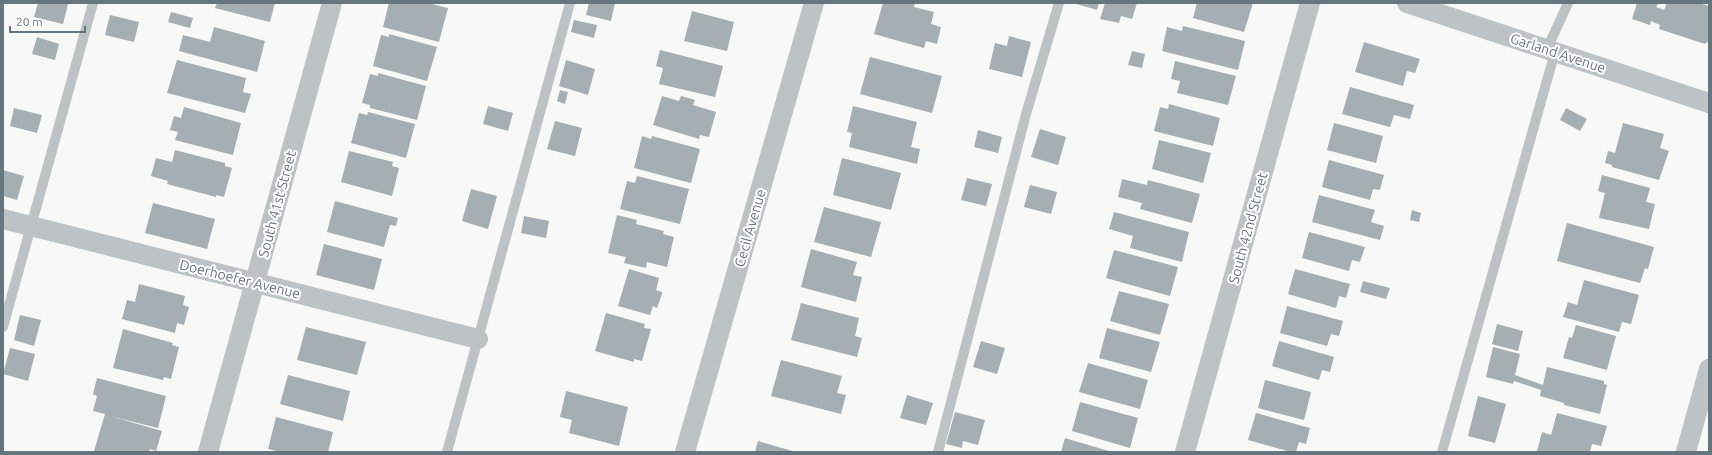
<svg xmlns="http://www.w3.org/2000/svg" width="1712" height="455" font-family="Ubuntu,sans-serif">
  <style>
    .building { fill: #a5aeb2 }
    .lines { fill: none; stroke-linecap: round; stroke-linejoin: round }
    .lane { stroke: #bdc2c5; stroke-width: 10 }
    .street { stroke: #bdc2c5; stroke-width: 20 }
    .labels { text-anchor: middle; stroke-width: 4; stroke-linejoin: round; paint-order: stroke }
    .street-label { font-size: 14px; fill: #66767e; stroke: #fff }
  </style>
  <rect width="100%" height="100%" fill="#f8f8f6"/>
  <g class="building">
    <polygon points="38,3 68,4 63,24 34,17"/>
    <polygon points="217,3 275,3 270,22 215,8"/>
    <polygon points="389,3 428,3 448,8 439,42 383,27"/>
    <polygon points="589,3 615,3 611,21 586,15"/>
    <polygon points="883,3 915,3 914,7 934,12 931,24 941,27 937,44 926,41 924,48 874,34"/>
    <polygon points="1073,3 1099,3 1097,10"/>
    <polygon points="1105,3 1137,3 1132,19 1121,16 1119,23 1100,19"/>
    <polygon points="1197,3 1253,3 1244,32 1193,18"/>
    <polygon points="1637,3 1658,3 1656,7 1664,10 1667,3 1699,3 1709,6 1709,43 1707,42 1705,44 1659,29 1660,25 1651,21 1650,25 1632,19"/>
    <polygon points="692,11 734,22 727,51 684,41"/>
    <polygon points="171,12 193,18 190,28 168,22"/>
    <polygon points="110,15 139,22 134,42 105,35"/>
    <polygon points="574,20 597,25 594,38 571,32"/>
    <polygon points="1183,26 1245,41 1238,70 1162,51 1167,27 1182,31"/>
    <polygon points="214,27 265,41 257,72 179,51 183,35 210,42"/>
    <polygon points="389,34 437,47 427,81 373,66 381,35 389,37"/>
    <polygon points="1009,36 1031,42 1022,77 989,69 995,43 1007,46"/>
    <polygon points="37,37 59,44 55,60 32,54"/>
    <polygon points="1364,42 1420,59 1415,73 1407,71 1403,86 1355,72"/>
    <polygon points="660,50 723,66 715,97 659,84 663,68 656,66"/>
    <polygon points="1132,51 1145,54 1142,68 1128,65"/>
    <polygon points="870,57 942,76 932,113 860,94"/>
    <polygon points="177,60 246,78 243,92 251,94 245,113 167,93"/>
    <polygon points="566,60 595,69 588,95 559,86"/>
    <polygon points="1175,61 1236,76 1228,105 1177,93 1180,81 1171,79"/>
    <polygon points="378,73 426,86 417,120 370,108 370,105 362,103 370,74 378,76"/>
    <polygon points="1350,87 1414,105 1410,119 1394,115 1390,127 1342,114"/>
    <polygon points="560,90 568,92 565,104 557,101"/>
    <polygon points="662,96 679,101 681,96 695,100 693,105 716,112 709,137 700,135 699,139 653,125"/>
    <polygon points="1169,104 1220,118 1213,146 1154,131 1160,107 1168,109"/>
    <polygon points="488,106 513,113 508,131 483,124"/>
    <polygon points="853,106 917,122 911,147 920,149 917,164 849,147 852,133 847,132"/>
    <polygon points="184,107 241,123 233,155 175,140 178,132 170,130 174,116 181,118"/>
    <polygon points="14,108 42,115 37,133 10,126"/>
    <polygon points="1566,108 1587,119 1580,131 1560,120"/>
    <polygon points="368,112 415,124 406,158 351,143 359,113 367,115"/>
    <polygon points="555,121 582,128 575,156 547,149"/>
    <polygon points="1334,123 1383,136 1376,163 1327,150"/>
    <polygon points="1623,123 1664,134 1660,148 1669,151 1659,180 1612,167 1612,165 1605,163 1608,151 1615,153"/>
    <polygon points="1040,129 1066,137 1058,165 1031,157"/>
    <polygon points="978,130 1002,137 998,153 974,147"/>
    <polygon points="642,136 651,139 652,136 700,149 691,183 634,168"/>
    <polygon points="1159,140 1211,153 1203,183 1152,169"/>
    <polygon points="175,150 225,163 225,166 232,168 224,197 216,195 216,197 167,184 168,181 151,176 156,158 172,162"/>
    <polygon points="349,151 393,162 392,166 399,168 392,196 341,182"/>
    <polygon points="842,158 901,173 891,210 833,195"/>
    <polygon points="1329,160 1384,175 1380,190 1373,189 1370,200 1322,187"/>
    <polygon points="3,170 24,176 17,200 3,196"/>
    <polygon points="1602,175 1650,188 1646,202 1655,204 1649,229 1599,218 1605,193 1598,191"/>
    <polygon points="637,176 689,189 680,224 620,209 627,181 635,183"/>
    <polygon points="967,178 992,184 986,206 961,200"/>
    <polygon points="1122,179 1147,185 1148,180 1200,194 1192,223 1140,209 1142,203 1118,197"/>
    <polygon points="1030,185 1057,192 1051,214 1024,207"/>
    <polygon points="471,189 497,196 488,229 462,221"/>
    <polygon points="1319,195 1375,210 1371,222 1384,226 1380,240 1312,222"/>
    <polygon points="335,201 398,218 396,226 390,225 384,247 327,232"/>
    <polygon points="153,203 215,219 207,249 145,233"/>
    <polygon points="824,207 881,222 871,257 814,242"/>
    <polygon points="1412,210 1421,213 1419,222 1410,220"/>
    <polygon points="1114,212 1189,232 1182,262 1130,248 1133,236 1109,229"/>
    <polygon points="617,215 637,220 636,224 664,231 663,234 674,237 667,267 647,262 646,268 624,263 626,257 608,253"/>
    <polygon points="524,216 549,221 546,238 521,233"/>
    <polygon points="1567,223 1654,247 1648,269 1645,268 1640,283 1557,261"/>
    <polygon points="1309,232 1365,247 1360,262 1352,260 1349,271 1302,258"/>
    <polygon points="324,244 382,259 374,290 316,275"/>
    <polygon points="811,249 857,262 853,275 862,277 856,302 801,287"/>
    <polygon points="1114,250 1178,267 1170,296 1106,278"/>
    <polygon points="629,269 659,278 656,290 662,292 662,294 657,308 653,306 650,315 618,306"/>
    <polygon points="1295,269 1350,284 1346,298 1339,296 1336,308 1288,294"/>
    <polygon points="1584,280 1639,295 1631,324 1622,322 1619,332 1563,317 1568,302 1577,305"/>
    <polygon points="1363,281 1390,288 1386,299 1360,292"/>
    <polygon points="139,284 185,296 183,305 189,307 184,325 177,323 175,333 122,319 127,300 135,302"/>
    <polygon points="1119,291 1169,304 1160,335 1110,321"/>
    <polygon points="801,303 859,318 855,336 862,338 857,357 791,340"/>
    <polygon points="1287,306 1343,321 1339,336 1331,334 1327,346 1280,333"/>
    <polygon points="606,313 645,324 644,328 651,329 642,361 634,359 634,362 595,351"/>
    <polygon points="20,315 41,320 34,346 14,340"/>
    <polygon points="1497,324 1523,331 1518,351 1492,344"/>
    <polygon points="1576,325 1616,336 1607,370 1563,358 1569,337 1572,338"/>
    <polygon points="306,327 366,342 357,375 297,360"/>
    <polygon points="1107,328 1160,342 1151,372 1099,358"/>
    <polygon points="123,329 173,343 172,345 179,347 171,379 164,377 163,380 113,368"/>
    <polygon points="981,341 1005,348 997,374 973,367"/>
    <polygon points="1279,341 1334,357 1330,372 1322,370 1319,380 1272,366"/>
    <polygon points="1493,347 1520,354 1515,375 1543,385 1547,367 1604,381 1604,384 1607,385 1600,414 1564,405 1564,403 1540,396 1541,390 1514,381 1513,384 1486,377"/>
    <polygon points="10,348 35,354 28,381 3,374"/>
    <polygon points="781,360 842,376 837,393 846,395 841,414 771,396"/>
    <polygon points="1088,363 1148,380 1140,409 1079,392"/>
    <polygon points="288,375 350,391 343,421 280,404"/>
    <polygon points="97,378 166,396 158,428 110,416 162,431 156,451 150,449 149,452 94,451 105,414 93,411 97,396 93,394"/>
    <polygon points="1265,380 1311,392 1304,420 1258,408"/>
    <polygon points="566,391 628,407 619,446 569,433 572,420 560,417"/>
    <polygon points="907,395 933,403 926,425 900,418"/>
    <polygon points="1478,396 1506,404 1495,443 1468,436"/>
    <polygon points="1080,402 1138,418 1130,448 1072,431"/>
    <polygon points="955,412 985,420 978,445 963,441 962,448 946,444"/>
    <polygon points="1256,413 1310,428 1306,444 1299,442 1296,452 1291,452 1248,440"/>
    <polygon points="1557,413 1607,426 1601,446 1592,444 1590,452 1537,451 1542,432 1551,435"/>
    <polygon points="276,417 333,432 328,452 280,452 268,449"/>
    <polygon points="1065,438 1112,452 1061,452"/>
    <polygon points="758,441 796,452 755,452"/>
  </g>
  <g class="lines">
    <g class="lane">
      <polyline points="1547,49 1568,3"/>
      <polyline points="3,327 93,3"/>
      <polyline points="447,452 570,3"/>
      <polyline points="938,452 1026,114 1059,3"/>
      <polyline points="1442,452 1555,52"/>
    </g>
    <g class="street">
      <polyline points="1407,3 1709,103"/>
      <polyline points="3,219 478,339"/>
      <polyline points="208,452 332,3"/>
      <polyline points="685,452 814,3"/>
      <polyline points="1185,452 1310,3"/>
      <polyline points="1686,452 1709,369"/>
    </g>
  </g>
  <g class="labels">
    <g class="street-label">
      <text transform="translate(1558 53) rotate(18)" y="5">Garland Avenue</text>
      <text transform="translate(277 204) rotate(-75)" y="5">South 41st Street</text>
      <text transform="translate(750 228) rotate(-74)" y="5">Cecil Avenue</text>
      <text transform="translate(1248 228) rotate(-75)" y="5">South 42nd Street</text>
      <text transform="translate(240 279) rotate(14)" y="5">Doerhoefer Avenue</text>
    </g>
  </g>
  <rect width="1712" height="455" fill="none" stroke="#66767e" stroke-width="8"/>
  <path d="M10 26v6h75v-6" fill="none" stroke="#66767e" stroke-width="2"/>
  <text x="16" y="26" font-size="12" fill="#66767e" stroke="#ffffff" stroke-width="3" paint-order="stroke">20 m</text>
</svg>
